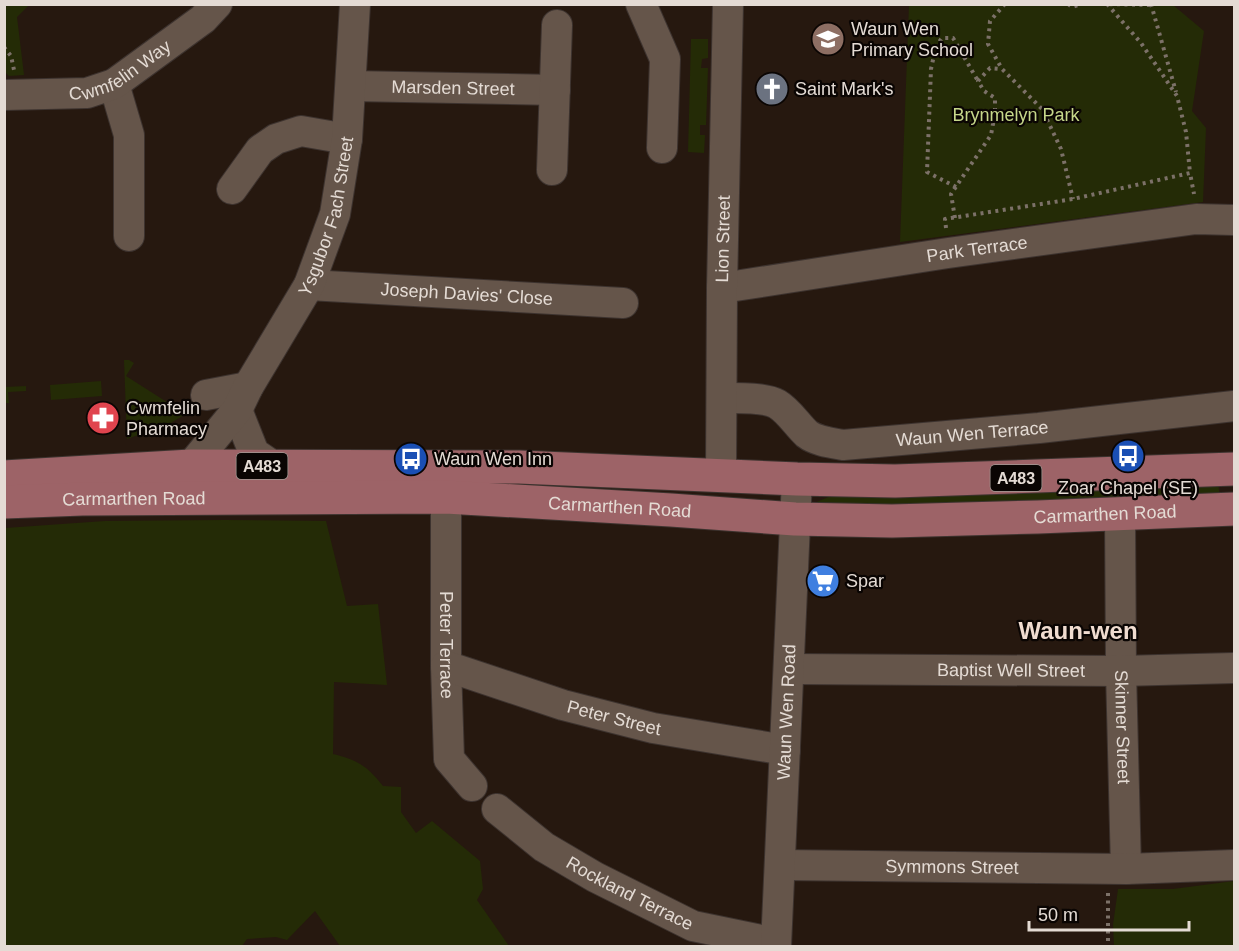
<svg xmlns="http://www.w3.org/2000/svg" width="1239" height="951" font-family="Helvetica,sans-serif">
  <style>
    .green { fill: #242b06 }
    .lines { fill: none; stroke-linecap: round; stroke-linejoin: round }
    .minor-casing { stroke: #3d332f; stroke-width: 32 }
    .major-casing { stroke: #3d332f; stroke-width: 35 }
    .path { stroke: #7c7168; stroke-width: 4; stroke-dasharray: 3 4.5; stroke-linecap: butt }
    .minor { stroke: #65554a; stroke-width: 30 }
    .major { stroke: #9d6367; stroke-width: 33 }
    .labels { text-anchor: middle; stroke-width: 4.5; stroke-linejoin: round; paint-order: stroke }
    .shield { fill: #0a0503; stroke: #a39b95; stroke-width: 1.5 }
    .shield-label { font-size: 16px; font-weight: bold; fill: #e4dbd4 }
    .poi-label { font-size: 18px; fill: #e4dbd4; stroke: #0a0503; text-anchor: start }
    .street-label { font-size: 18px; fill: #e4dbd4; stroke: #0a0503 }
    .park-label { font-size: 18px; fill: #c6d78a; stroke: #0a0503 }
    .district-label { font-size: 24px; font-weight: bold; fill: #f0dcd0; stroke: #0a0503 }
  </style>
  <rect width="100%" height="100%" fill="#26180f"/>
  <g class="green">
    <polygon points="4,5 29,5 17,17 24,75 9,76 5,72"/>
    <polygon points="909,5 1173,5 1204,31 1192,111 1206,128 1203,202 900,242"/>
    <polygon points="691,39 708,39 708,58 702,59 701,68 708,68 706,125 700,125 700,135 705,135 704,153 688,152"/>
    <polygon points="124,360 129,360 134,363 126,376 184,413 193,400 201,405 169,424 127,439"/>
    <polygon points="101,381 102,396 51,400 50,385"/>
    <polygon points="26,386 26,391 8,392 9,403 5,403 5,387"/>
    <polygon points="1218,481 1220,499 902,511 814,503 836,494"/>
    <path d="M225 520 326 521 347 606 378 604 387 685 334 682 333 754C358 760 367 766 383 786L401 787V812L416 833 432 821 480 861 483 889 477 900 509 946H340L315 911 287 940 276 937 247 939 242 946H5V528L105 521Z"/>
    <polygon points="1234,881 1234,946 1114,946 1113,925 1118,889 1173,889"/>
  </g>
  <g class="lines">
    <g class="minor-casing">
      <g id="minor">
        <polyline points="641,4 665,59 662,148"/>
        <polyline points="114,84 129,135 129,236"/>
        <path id="s1" d="M351 86 555 90"/>
        <path id="s2" d="M4 95 87 93 114 84 203 19 217 4"/>
        <polyline points="552,170 557,25"/>
        <polyline points="232,189 260,150 276,139 301,131 347,139"/>
        <path id="s3" d="M309 285 623 303"/>
        <path id="s4" d="M722 288 948 253 1196 219 1234 220"/>
        <polyline points="206,395 248,387"/>
        <path id="s5" d="M722 398C736 398 765 397 777 404 789 411 797 425 807 434 816 441 832 443 843 445L1039 428 1234 406"/>
        <polyline points="237,410 254,453 273,466"/>
        <path id="s6" d="M191 466 237 410 248 387 309 285 335 214 347 139 355 4"/>
        <path id="s7" d="M721 475 722 288 728 4"/>
        <path id="s8" d="M446 497V666L449 759 472 786"/>
        <path id="s9" d="M1120 514 1121 671 1126 869"/>
        <path id="s10" d="M446 666 563 705 653 728 785 750"/>
        <path id="s11" d="M789 669 1121 671 1234 668"/>
        <path id="s12" d="M497 809 544 847 595 877 693 926 776 943"/>
        <path id="s13" d="M780 865 1126 869 1234 865"/>
        <path id="s14" d="M776 946 797 479"/>
      </g>
    </g>
    <g class="major-casing">
      <g id="major">
        <polyline points="4,477 191,466 519,467 797,479 895,481 1234,469"/>
        <path id="s15" d="M4 502 82 499 446 497 671 510 795 519 892 521 1038 517 1234 509"/>
      </g>
    </g>
    <g class="path">
      <polyline points="1005,4 990,21 988,44 1002,69 1042,109 1061,149 1073,199"/>
      <polyline points="1068,4 1072,7 1082,4"/>
      <polyline points="1102,4 1151,5"/>
      <polyline points="1107,4 1141,43 1177,96 1186,132 1190,173"/>
      <polyline points="1151,4 1176,92"/>
      <polyline points="4,47 11,56 14,70"/>
      <polyline points="956,187 927,172 931,69 936,46 942,38 953,38 978,81"/>
      <polyline points="955,218 951,194 991,135 995,113 995,98 984,91 978,81 990,68 1002,69"/>
      <polyline points="946,228 945,219 1073,199 1190,173 1194,194"/>
      <polyline points="1108,893 1108,946"/>
    </g>
    <use href="#minor" class="minor"/>
    <use href="#major" class="major"/>
  </g>
  <defs>
    <g id="school-disc" transform="scale(1.725)"><circle r="9.5" fill="#8d6e63" stroke="#0a0503"/><path d="M0-5L7-2L0 1L-7-2ZM-4 1L0 2.5L4 1V4Q0 6-4 4Z" fill="#fff"/></g>
    <g id="church-disc" transform="scale(1.725)"><circle r="9.5" fill="#6b7280" stroke="#0a0503"/><path d="M-1.2-6h2.4v3.5h3.3v2.4h-3.3V6h-2.4V-.1h-3.3v-2.4h3.3Z" fill="#fff"/></g>
    <g id="pharmacy-disc" transform="scale(1.725)"><circle r="9.5" fill="#e0444e" stroke="#0a0503"/><path d="M-2-6h4v4h4v4h-4v4h-4v-4h-4v-4h4Z" fill="#fff"/></g>
    <g id="bus-disc" transform="scale(1.725)"><circle r="9.5" fill="#1a4fb4" stroke="#0a0503"/><path d="M-5-6H5V4H4V6H2V4H-2V6H-4V4H-5ZM-3.5-4V0h7V-4ZM-3.5 1.2v1.5H-2V1.2ZM2 1.2v1.5H3.5V1.2Z" fill="#fff"/></g>
    <g id="supermarket-disc" transform="scale(1.725)"><circle r="9.5" fill="#3f7fe0" stroke="#0a0503"/><path d="M-6-5.5h2.5l.6 2H6L4.5 2H-2.5L-4.4-4H-6ZM-1.5 3.2a1.3 1.3 0 1 0 .1 0ZM3 3.2a1.3 1.3 0 1 0 .1 0Z" fill="#fff"/></g>
  </defs>
  <g fill-rule="evenodd">
    <use href="#school-disc" x="828" y="39"/>
    <use href="#church-disc" x="772" y="89"/>
    <use href="#pharmacy-disc" x="103" y="418"/>
    <use href="#bus-disc" x="1128" y="456"/>
    <use href="#bus-disc" x="411" y="459"/>
    <use href="#supermarket-disc" x="823" y="581"/>
  </g>
  <g class="labels">
    <g class="shield">
      <rect x="236.5" y="453" width="51" height="26" rx="4.5"/>
      <rect x="990.5" y="465" width="51" height="26" rx="4.5"/>
    </g>
    <g class="shield-label">
      <text x="262" y="472">A483</text>
      <text x="1016" y="484">A483</text>
    </g>
    <g class="poi-label">
      <text x="851" y="35">Waun Wen<tspan x="851" dy="21">Primary School</tspan></text>
      <text x="795" y="95">Saint Mark's</text>
      <text x="126" y="414">Cwmfelin<tspan x="126" dy="21">Pharmacy</tspan></text>
      <text x="434" y="465">Waun Wen Inn</text>
      <text x="1128" y="494" text-anchor="middle">Zoar Chapel (SE)</text>
      <text x="846" y="587">Spar</text>
    </g>
    <g class="street-label">
      <text dy="6" stroke="none"><textPath href="#s2" startOffset="122">Cwmfelin Way</textPath></text>
      <text dy="6" stroke="none"><textPath href="#s1" startOffset="102">Marsden Street</textPath></text>
      <text dy="6" stroke="none"><textPath href="#s6" startOffset="288">Ysgubor Fach Street</textPath></text>
      <text dy="6" stroke="none"><textPath href="#s7" startOffset="236">Lion Street</textPath></text>
      <text dy="6" stroke="none"><textPath href="#s4" startOffset="258">Park Terrace</textPath></text>
      <text dy="6" stroke="none"><textPath href="#s3" startOffset="158">Joseph Davies' Close</textPath></text>
      <text dy="6" stroke="none"><textPath href="#s5" startOffset="266">Waun Wen Terrace</textPath></text>
      <text dy="6" stroke="none"><textPath href="#s15" startOffset="130">Carmarthen Road</textPath></text>
      <text dy="6" stroke="none"><textPath href="#s15" startOffset="616">Carmarthen Road</textPath></text>
      <text dy="6" stroke="none"><textPath href="#s15" startOffset="1102">Carmarthen Road</textPath></text>
      <text dy="6" stroke="none"><textPath href="#s8" startOffset="148">Peter Terrace</textPath></text>
      <text dy="6" stroke="none"><textPath href="#s11" startOffset="222">Baptist Well Street</textPath></text>
      <text dy="6" stroke="none"><textPath href="#s14" startOffset="234">Waun Wen Road</textPath></text>
      <text dy="6" stroke="none"><textPath href="#s10" startOffset="176">Peter Street</textPath></text>
      <text dy="6" stroke="none"><textPath href="#s9" startOffset="213">Skinner Street</textPath></text>
      <text dy="6" stroke="none"><textPath href="#s13" startOffset="172">Symmons Street</textPath></text>
      <text dy="6" stroke="none"><textPath href="#s12" startOffset="158">Rockland Terrace</textPath></text>
    </g>
    <g class="park-label">
      <text x="1016" y="121">Brynmelyn Park</text>
    </g>
    <g class="district-label">
      <text x="1078" y="639">Waun-wen</text>
    </g>
  </g>
  <rect width="1239" height="951" fill="none" stroke="#e4dbd4" stroke-width="12"/>
  <path d="M1029 921v9h160v-9" fill="none" stroke="#e4dbd4" stroke-width="3"/>
  <text x="1038" y="921" font-size="18" fill="#e4dbd4" stroke="#0a0503" stroke-width="4.5" paint-order="stroke">50 m</text>
</svg>
